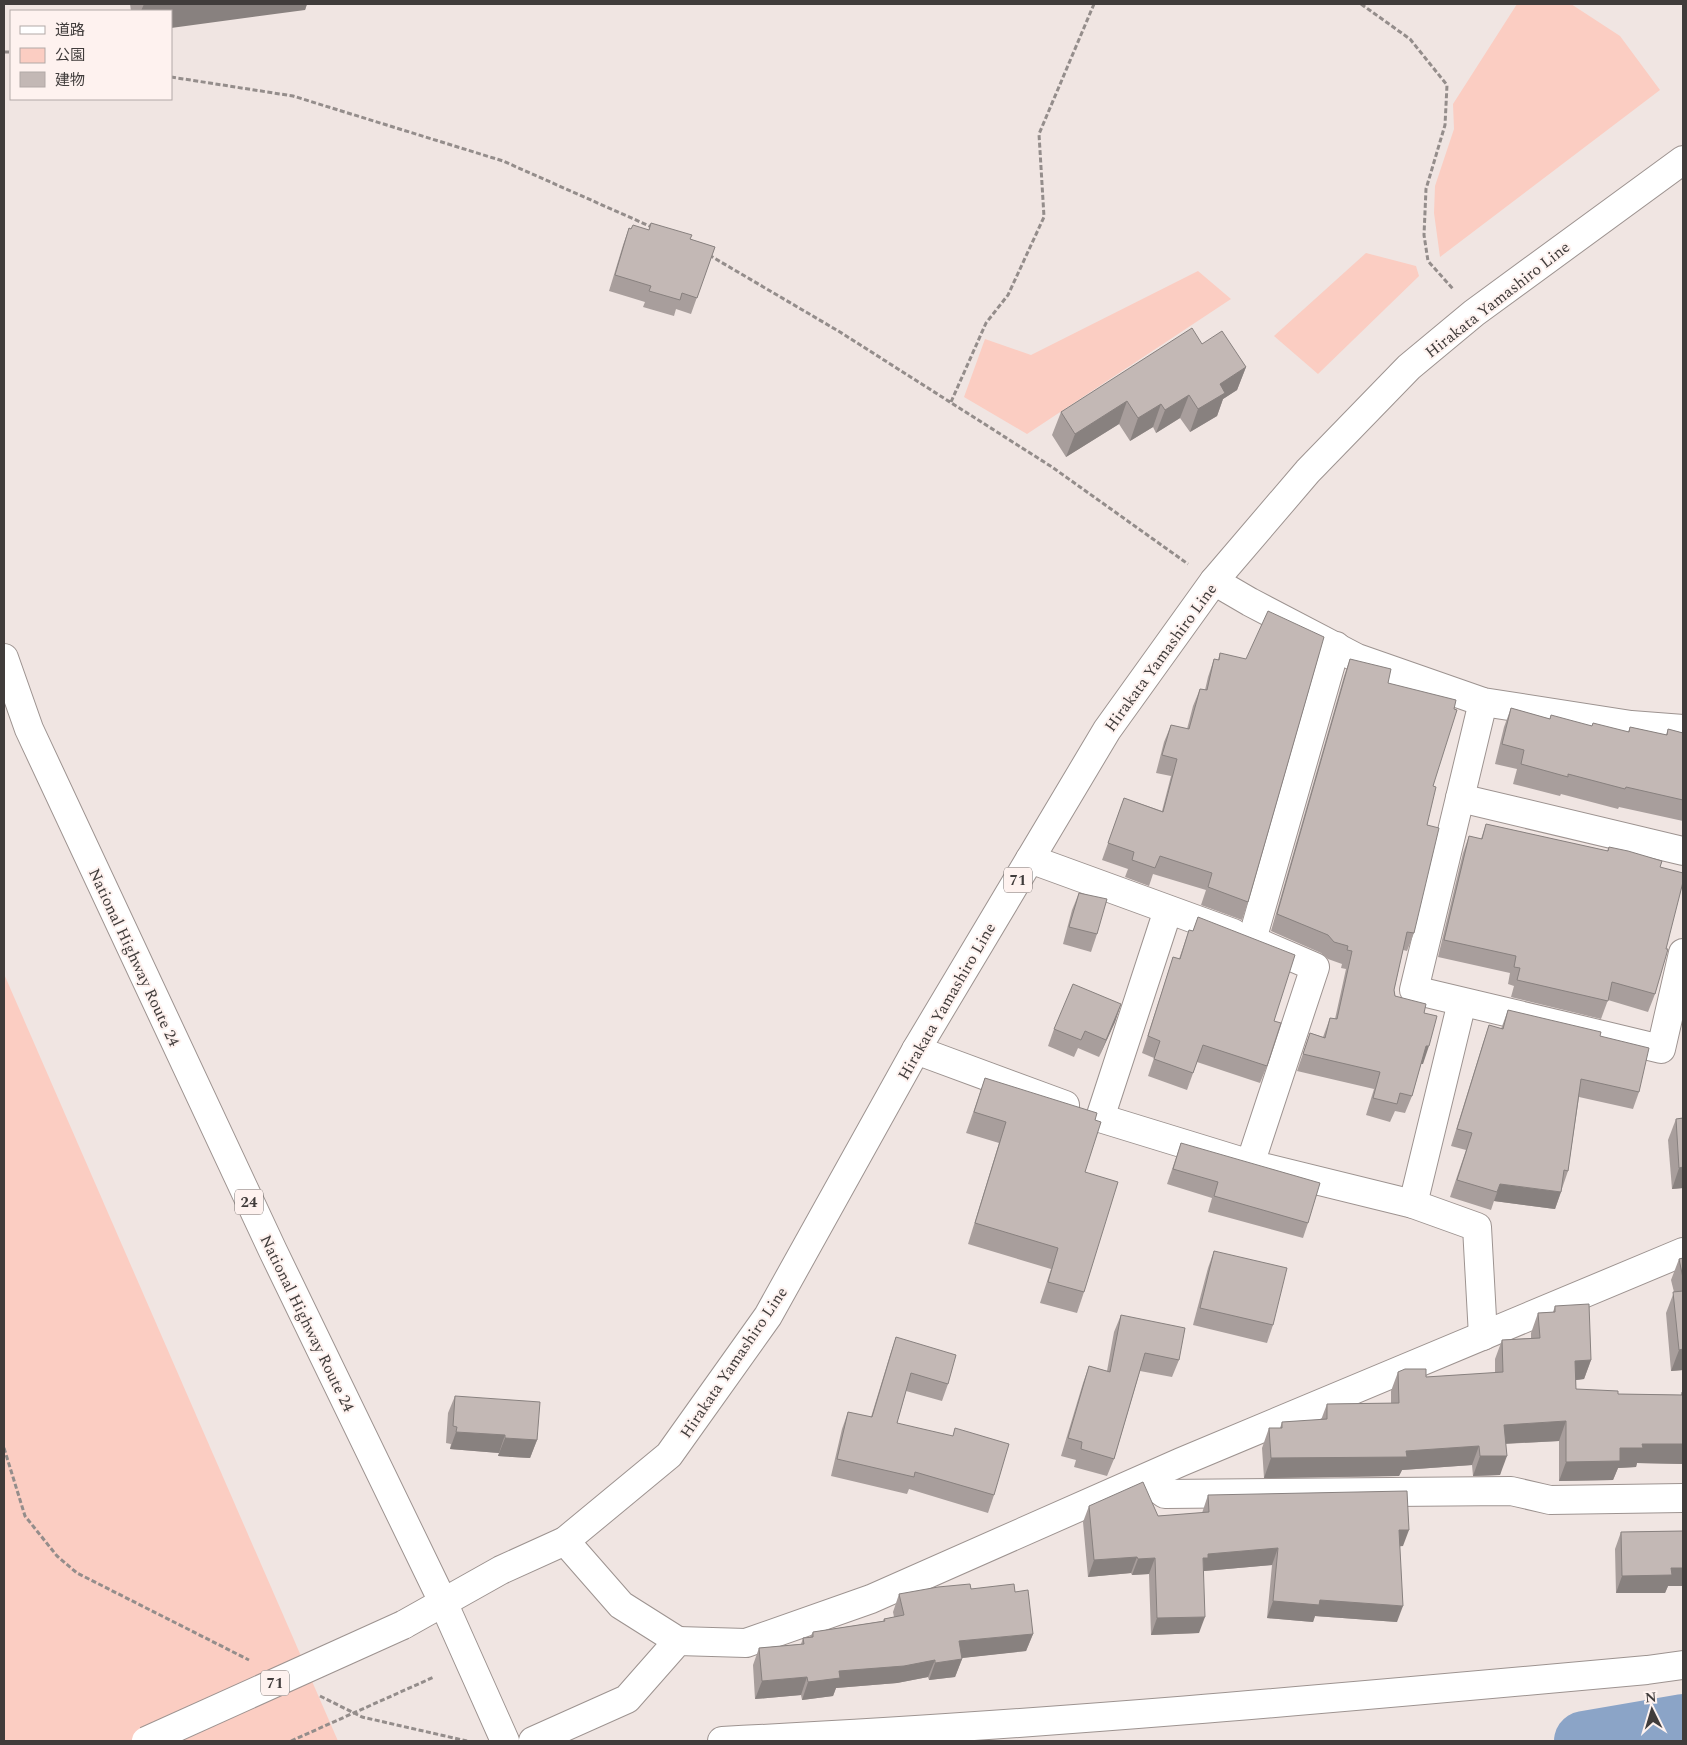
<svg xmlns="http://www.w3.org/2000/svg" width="1687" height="1745" font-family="Spectral,'Noto Sans JP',serif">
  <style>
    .green { fill: #fbcdc2 }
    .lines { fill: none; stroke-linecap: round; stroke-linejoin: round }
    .river { stroke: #8ba4c7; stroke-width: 60 }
    .minor-casing { stroke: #9d9390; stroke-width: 30 }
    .primary-casing { stroke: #9d9390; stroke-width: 30 }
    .trunk-casing { stroke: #9d9390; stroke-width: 30 }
    .path { stroke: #948d8b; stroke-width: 3; stroke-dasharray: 5 2.5; stroke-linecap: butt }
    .minor { stroke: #fff; stroke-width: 28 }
    .primary { stroke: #fff; stroke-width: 28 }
    .trunk { stroke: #fff; stroke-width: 28 }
    .primary-bridge-casing { stroke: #9d9390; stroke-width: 30; stroke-linecap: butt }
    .path-bridge { stroke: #948d8b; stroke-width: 3; stroke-dasharray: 5 2.5; stroke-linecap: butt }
    .primary-bridge { stroke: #fff; stroke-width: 28 }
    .wall { fill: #a89e9c }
    .shaded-wall { fill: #88817f }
    .building { fill: #c3b8b5; stroke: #88817f }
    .labels { text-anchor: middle; stroke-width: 4; stroke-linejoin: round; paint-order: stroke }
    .shield { fill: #fef2ef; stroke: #797371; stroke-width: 1 }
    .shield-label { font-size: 15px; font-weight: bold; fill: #403c3b }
    .street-label { font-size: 16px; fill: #403c3b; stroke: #fef2ef }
  </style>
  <rect width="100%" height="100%" fill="#f0e5e2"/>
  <g class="green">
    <polygon points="1517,4 1571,4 1620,36 1660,90 1440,257 1434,213 1435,186 1454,129 1453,104"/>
    <polygon points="1366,253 1416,266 1419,276 1318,374 1274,336"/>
    <polygon points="1198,271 1231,299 1027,434 964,397 985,339 1031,355"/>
    <polygon points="4,974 338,1741 4,1741"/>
  </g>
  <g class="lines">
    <polyline class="river" points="1584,1741 1683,1724"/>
    <g class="minor-casing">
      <g id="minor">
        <polyline points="1214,581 1250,602 1357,658 1483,702 1631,725 1683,729"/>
        <polyline points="1336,646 1252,940 1315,967 1250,1164 1413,1204 1477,1227 1483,1336"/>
        <polyline points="1483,702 1414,990 1661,1049 1683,953"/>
        <polyline points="1460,798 1683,851"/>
        <polyline points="1030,859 1233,933"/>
        <polyline points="1168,910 1100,1118 1250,1164"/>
        <polyline points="916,1050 1065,1105"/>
        <polyline points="1413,1204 1462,1002"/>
        <polyline points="1144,1479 1165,1494 1511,1491 1550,1500 1683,1498"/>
        <polyline points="565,1541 621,1605 678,1641"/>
        <polyline points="533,1741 627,1699 678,1641 746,1643 871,1599 1181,1462 1683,1252"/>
        <path d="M722 1741C1031 1726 1339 1698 1647 1670L1683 1665"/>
      </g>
    </g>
    <g class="primary-casing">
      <polyline id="primary" points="403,1625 501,1570 565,1541 669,1455 768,1316 916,1050 1107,730 1214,581 1308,471 1409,367 1474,313 1683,160"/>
    </g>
    <g class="trunk-casing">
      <polyline id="trunk" points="4,658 29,729 273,1251 443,1602 505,1741"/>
    </g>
    <g class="path">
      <polyline points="1361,4 1410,39 1447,85 1445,125 1426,189 1424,235 1428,261 1453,289"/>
      <polyline points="4,52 11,52"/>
      <polyline points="171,77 293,96 503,161 654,228"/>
      <polyline points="709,255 840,332 1052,467 1188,564"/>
      <polyline points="951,402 986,323 1008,295 1044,217 1039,134 1094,4"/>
      <polyline points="4,1448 25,1516 57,1556 77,1573 249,1660"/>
      <polyline points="320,1696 362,1717 467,1741"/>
    </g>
    <use href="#minor" class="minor"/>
    <use href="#primary" class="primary"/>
    <use href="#trunk" class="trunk"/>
    <g class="primary-bridge-casing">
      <polyline id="primary-bridge" points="146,1741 403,1625"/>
    </g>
    <polyline class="path-bridge" points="291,1741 434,1677"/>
    <use href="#primary-bridge" class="primary-bridge"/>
  </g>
  <g class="wall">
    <polygon points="130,4 307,4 305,10 171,11 131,11"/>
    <polygon points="651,223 690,239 715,247 691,314 676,309 674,316 643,307 645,302 609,291 623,245 629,228 631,229 649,230"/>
    <polygon points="1202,344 1246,367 1237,390 1223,399 1217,416 1190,432 1180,418 1156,433 1153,427 1130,441 1119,424 1066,457 1052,435 1061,412"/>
    <polygon points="1220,653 1248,902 1242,920 1201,905 1206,890 1153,874 1149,886 1125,877 1128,869 1102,860 1124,798 1162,811 1171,776 1156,773 1164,742 1171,725 1187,729 1193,706 1200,689 1205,690 1208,677 1214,659 1218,660"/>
    <polygon points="1350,659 1388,683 1433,786 1427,825 1414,933 1407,951 1403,950 1394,990 1395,996 1424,1013 1423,1064 1421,1064 1412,1096 1405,1113 1395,1111 1390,1122 1366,1115 1374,1089 1297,1071 1310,1033 1323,1037 1330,1018 1335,1019 1346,969 1341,968 1342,964 1328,959 1321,953 1271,931 1344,676"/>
    <polygon points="1511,708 1550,719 1628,732 1630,727 1666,735 1668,729 1683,733 1683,821 1619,807 1618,809 1561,794 1560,796 1513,784 1517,769 1495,764 1504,727"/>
    <polygon points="1486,824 1607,851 1609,847 1660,867 1666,949 1655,994 1648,1012 1608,1000 1601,1019 1511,997 1514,986 1508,984 1510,973 1438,957 1463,853 1469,836 1481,839"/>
    <polygon points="1079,893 1097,934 1091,952 1063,944 1072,910"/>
    <polygon points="1198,917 1274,1021 1267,1066 1260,1083 1197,1062 1187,1090 1148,1076 1154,1058 1142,1053 1173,957 1179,959 1189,930 1193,931"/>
    <polygon points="1121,1004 1115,1022 1099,1057 1078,1048 1074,1057 1048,1046 1054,1029"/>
    <polygon points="1508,1010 1600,1036 1639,1092 1633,1109 1579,1097 1568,1171 1555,1209 1494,1201 1491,1210 1450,1197 1466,1150 1451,1146 1483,1043 1489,1025 1501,1029"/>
    <polygon points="985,1078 1095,1120 1085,1172 1084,1292 1077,1313 1040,1303 1051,1269 968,1244 999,1143 966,1133"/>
    <polygon points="1683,1118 1683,1188 1672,1189 1668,1140 1676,1119"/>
    <polygon points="1181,1143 1308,1223 1303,1238 1208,1212 1212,1198 1167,1184"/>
    <polygon points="1214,1251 1273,1325 1267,1343 1193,1325 1208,1268"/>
    <polygon points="1683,1256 1683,1370 1671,1371 1666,1313 1674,1292 1671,1280 1679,1259 1683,1258"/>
    <polygon points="1555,1306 1591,1360 1584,1379 1576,1380 1576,1389 1618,1394 1681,1395 1682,1392 1683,1392 1683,1464 1637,1463 1636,1467 1618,1468 1613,1480 1559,1481 1559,1441 1506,1444 1500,1475 1473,1476 1472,1465 1402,1470 1399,1476 1264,1478 1262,1448 1269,1428 1280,1428 1282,1422 1321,1420 1327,1404 1391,1403 1391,1391 1398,1372 1426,1377 1495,1373 1495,1359 1502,1340 1531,1338 1531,1333 1538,1313 1553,1312"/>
    <polygon points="1121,1315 1179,1360 1172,1377 1140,1371 1114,1459 1107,1476 1074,1467 1076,1460 1061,1456 1083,1383 1089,1366 1107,1371 1114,1332"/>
    <polygon points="896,1337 948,1384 942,1401 906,1391 897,1423 994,1495 988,1513 909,1489 907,1494 831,1476 842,1429 848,1412 871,1417 890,1355"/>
    <polygon points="455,1396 537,1440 530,1458 498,1456 499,1453 450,1449 451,1444 446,1443 448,1413"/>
    <polygon points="1208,1495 1403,1546 1400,1546 1397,1622 1315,1616 1313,1622 1267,1618 1272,1565 1204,1571 1199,1633 1151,1635 1149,1574 1132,1575 1131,1573 1088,1577 1083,1522 1089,1506 1158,1516 1202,1513"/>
    <polygon points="1683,1530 1683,1586 1668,1586 1665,1593 1616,1593 1615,1549 1621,1532 1683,1531"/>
    <polygon points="971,1589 1015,1592 1033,1634 1026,1651 961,1658 962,1659 955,1677 929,1680 928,1677 897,1683 836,1688 833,1696 802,1700 801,1695 755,1699 753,1665 759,1648 801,1644 803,1638 810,1637 813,1632 883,1621 884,1619 894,1617 893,1612 899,1594"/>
  </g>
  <g class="shaded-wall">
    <polygon points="144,4 307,4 305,10 171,28 171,11 141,11"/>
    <polygon points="1246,367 1237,390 1223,399 1217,416 1190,432 1198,409 1220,384"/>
    <polygon points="1189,395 1180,418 1156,433 1165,410"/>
    <polygon points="1127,401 1119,424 1066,457 1075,434"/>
    <polygon points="1161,404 1153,427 1130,441 1138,418"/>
    <polygon points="1121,1004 1115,1022 1099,1057 1106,1040"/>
    <polygon points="1426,1046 1429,1046 1423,1064 1419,1064"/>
    <polygon points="1683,1167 1683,1188 1672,1189 1679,1168"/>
    <polygon points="1500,1184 1561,1192 1555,1209 1494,1201"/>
    <polygon points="1683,1349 1683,1370 1671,1371 1679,1350"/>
    <polygon points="1591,1360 1584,1379 1568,1381 1575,1361"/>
    <polygon points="1566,1421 1559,1441 1497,1444 1504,1425"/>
    <polygon points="456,1432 505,1435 499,1453 450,1449"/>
    <polygon points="505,1438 537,1440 530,1458 498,1456"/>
    <polygon points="1642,1444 1683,1444 1683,1464 1637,1463 1636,1467 1618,1468 1613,1480 1559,1481 1566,1462 1620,1448"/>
    <polygon points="1479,1446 1472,1465 1402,1470 1399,1476 1264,1478 1271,1458 1406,1451"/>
    <polygon points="1480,1456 1507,1456 1500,1475 1473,1476"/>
    <polygon points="1399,1530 1409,1530 1403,1546 1393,1547"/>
    <polygon points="1278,1548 1272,1565 1204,1571 1203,1558 1208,1554"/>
    <polygon points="1137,1557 1131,1573 1088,1577 1094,1560"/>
    <polygon points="1155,1558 1149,1574 1132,1575 1138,1559"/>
    <polygon points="1671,1568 1683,1568 1683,1586 1668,1586 1665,1593 1616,1593 1622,1576"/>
    <polygon points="1320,1600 1403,1606 1397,1622 1315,1616 1313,1622 1267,1618 1273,1601"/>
    <polygon points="1205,1617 1199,1633 1151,1635 1157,1618"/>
    <polygon points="1033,1634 1026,1651 953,1659 959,1641"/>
    <polygon points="962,1659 955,1677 929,1680 935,1663"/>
    <polygon points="935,1660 928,1677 897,1683 836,1688 833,1696 802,1700 808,1682 839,1671"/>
    <polygon points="807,1677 801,1695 755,1699 762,1681"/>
  </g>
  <g class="building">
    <polygon points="651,223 692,235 690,239 715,247 697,298 682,293 680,300 649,291 651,286 615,275 629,228 631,229 633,225 649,230"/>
    <polygon points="1192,328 1202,344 1222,331 1246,367 1220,384 1225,393 1198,409 1189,395 1165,410 1161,404 1138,418 1127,401 1075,434 1061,412"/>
    <polygon points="1268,611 1324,637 1248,902 1208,887 1212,873 1160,856 1155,868 1132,860 1134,852 1108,843 1124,798 1163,812 1177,759 1162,755 1171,725 1189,729 1200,689 1207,690 1214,659 1219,660 1220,653 1246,659"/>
    <polygon points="1350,659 1391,669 1388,683 1456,700 1454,709 1457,710 1433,786 1436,787 1427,825 1439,828 1414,933 1407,932 1394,990 1395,996 1426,1004 1424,1013 1437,1016 1429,1046 1426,1046 1412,1096 1400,1093 1397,1104 1373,1098 1380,1072 1303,1054 1310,1033 1325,1038 1330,1018 1337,1019 1352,951 1347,950 1348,946 1334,942 1328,935 1277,914"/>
    <polygon points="1511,708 1550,719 1551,715 1592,726 1593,723 1629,732 1630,727 1667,735 1668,729 1683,733 1683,800 1626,787 1625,789 1568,774 1568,777 1521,764 1524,750 1502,744"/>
    <polygon points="1486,824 1608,851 1609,847 1628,851 1662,861 1660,867 1683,873 1683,882 1666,949 1668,949 1655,994 1612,982 1608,1001 1517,980 1520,968 1514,967 1516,956 1444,940 1469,836 1482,839"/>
    <polygon points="1079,893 1107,899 1097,934 1069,927"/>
    <polygon points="1198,917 1295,955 1274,1021 1281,1023 1267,1066 1203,1045 1193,1073 1154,1059 1160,1041 1148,1036 1173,957 1180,959 1189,930 1193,931"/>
    <polygon points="1073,984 1121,1004 1106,1040 1085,1031 1081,1040 1054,1029"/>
    <polygon points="1508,1010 1601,1032 1600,1036 1649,1048 1639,1092 1581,1079 1568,1171 1564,1170 1561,1192 1500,1184 1497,1192 1457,1180 1472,1133 1457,1129 1489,1025 1503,1029"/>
    <polygon points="985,1078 1097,1113 1095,1120 1101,1122 1085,1172 1118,1182 1084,1292 1048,1282 1058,1248 975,1223 1006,1122 974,1112"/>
    <polygon points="1683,1118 1683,1167 1679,1168 1676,1119"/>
    <polygon points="1181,1143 1320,1183 1308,1223 1214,1196 1218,1182 1173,1169"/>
    <polygon points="1214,1251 1287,1268 1273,1325 1200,1308"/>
    <polygon points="1683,1258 1683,1278 1679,1259"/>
    <polygon points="1683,1291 1683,1349 1679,1350 1673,1292"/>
    <polygon points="1589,1304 1591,1360 1575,1361 1576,1389 1618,1391 1618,1394 1682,1395 1682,1392 1683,1392 1683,1444 1642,1444 1643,1448 1620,1448 1620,1461 1566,1462 1566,1421 1504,1425 1507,1456 1480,1456 1479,1446 1406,1451 1407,1457 1271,1458 1269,1428 1282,1428 1282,1422 1327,1419 1327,1404 1399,1403 1398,1372 1405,1369 1426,1369 1426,1377 1503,1372 1502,1340 1540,1338 1538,1313 1555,1312 1555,1306"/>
    <polygon points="1121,1315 1185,1328 1179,1360 1145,1353 1114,1459 1081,1449 1082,1442 1068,1438 1089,1366 1110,1372"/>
    <polygon points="896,1337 956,1355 948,1384 911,1373 897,1423 953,1436 955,1428 1009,1444 994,1495 915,1472 914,1477 837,1459 848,1412 872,1417"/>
    <polygon points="455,1396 540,1402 537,1440 505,1438 505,1435 456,1432 457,1427 453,1426"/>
    <polygon points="1143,1482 1158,1516 1209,1512 1208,1495 1407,1491 1409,1530 1399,1530 1403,1606 1320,1600 1319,1605 1273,1601 1278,1548 1208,1554 1208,1558 1203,1558 1205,1617 1157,1618 1155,1558 1138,1559 1137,1557 1094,1560 1089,1506"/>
    <polygon points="1683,1531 1683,1568 1671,1568 1672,1575 1622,1576 1621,1532"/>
    <polygon points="970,1584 971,1589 1014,1584 1015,1592 1028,1590 1033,1634 959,1641 962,1659 935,1663 935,1660 904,1666 839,1671 840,1678 808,1682 807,1677 762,1681 759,1648 804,1644 803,1638 813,1637 813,1632 885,1621 884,1619 904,1615 899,1594 938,1587"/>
  </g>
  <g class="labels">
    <g class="shield">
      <rect x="1004" y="867.5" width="28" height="25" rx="4"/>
      <rect x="235" y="1189.5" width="28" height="25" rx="4"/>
      <rect x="261" y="1670.5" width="28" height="25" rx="4"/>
    </g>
    <g class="shield-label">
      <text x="1018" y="885">71</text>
      <text x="249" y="1207">24</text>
      <text x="275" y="1688">71</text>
    </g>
    <g class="street-label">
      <text transform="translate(1497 299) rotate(-38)" y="6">Hirakata Yamashiro Line</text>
      <text transform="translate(1160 657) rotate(-54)" y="6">Hirakata Yamashiro Line</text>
      <text transform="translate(135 957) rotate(65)" y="6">National Highway Route 24</text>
      <text transform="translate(946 1001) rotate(-60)" y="6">Hirakata Yamashiro Line</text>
      <text transform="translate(308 1323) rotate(64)" y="6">National Highway Route 24</text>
      <text transform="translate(733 1362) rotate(-56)" y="6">Hirakata Yamashiro Line</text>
    </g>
  </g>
  <rect width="1687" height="1745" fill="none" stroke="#403c3b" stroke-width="10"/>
  <rect x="10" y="10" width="162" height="90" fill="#fef2ef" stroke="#b2a9a7"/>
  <rect x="20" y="26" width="25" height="8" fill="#ffffff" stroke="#b2a9a7"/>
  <text x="55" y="35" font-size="15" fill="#403c3b">道路</text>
  <rect x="20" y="48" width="25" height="15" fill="#fbcdc2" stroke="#b2a9a7"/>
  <text x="55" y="60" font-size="15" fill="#403c3b">公園</text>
  <rect x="20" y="72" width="25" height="15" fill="#c3b8b5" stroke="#b2a9a7"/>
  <text x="55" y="85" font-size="15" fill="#403c3b">建物</text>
  <g transform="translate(1652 1710) rotate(355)" stroke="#fef2ef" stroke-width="4" paint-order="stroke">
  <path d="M0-4L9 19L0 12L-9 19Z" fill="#403c3b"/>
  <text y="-8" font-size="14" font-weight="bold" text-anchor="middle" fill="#403c3b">N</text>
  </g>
</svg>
